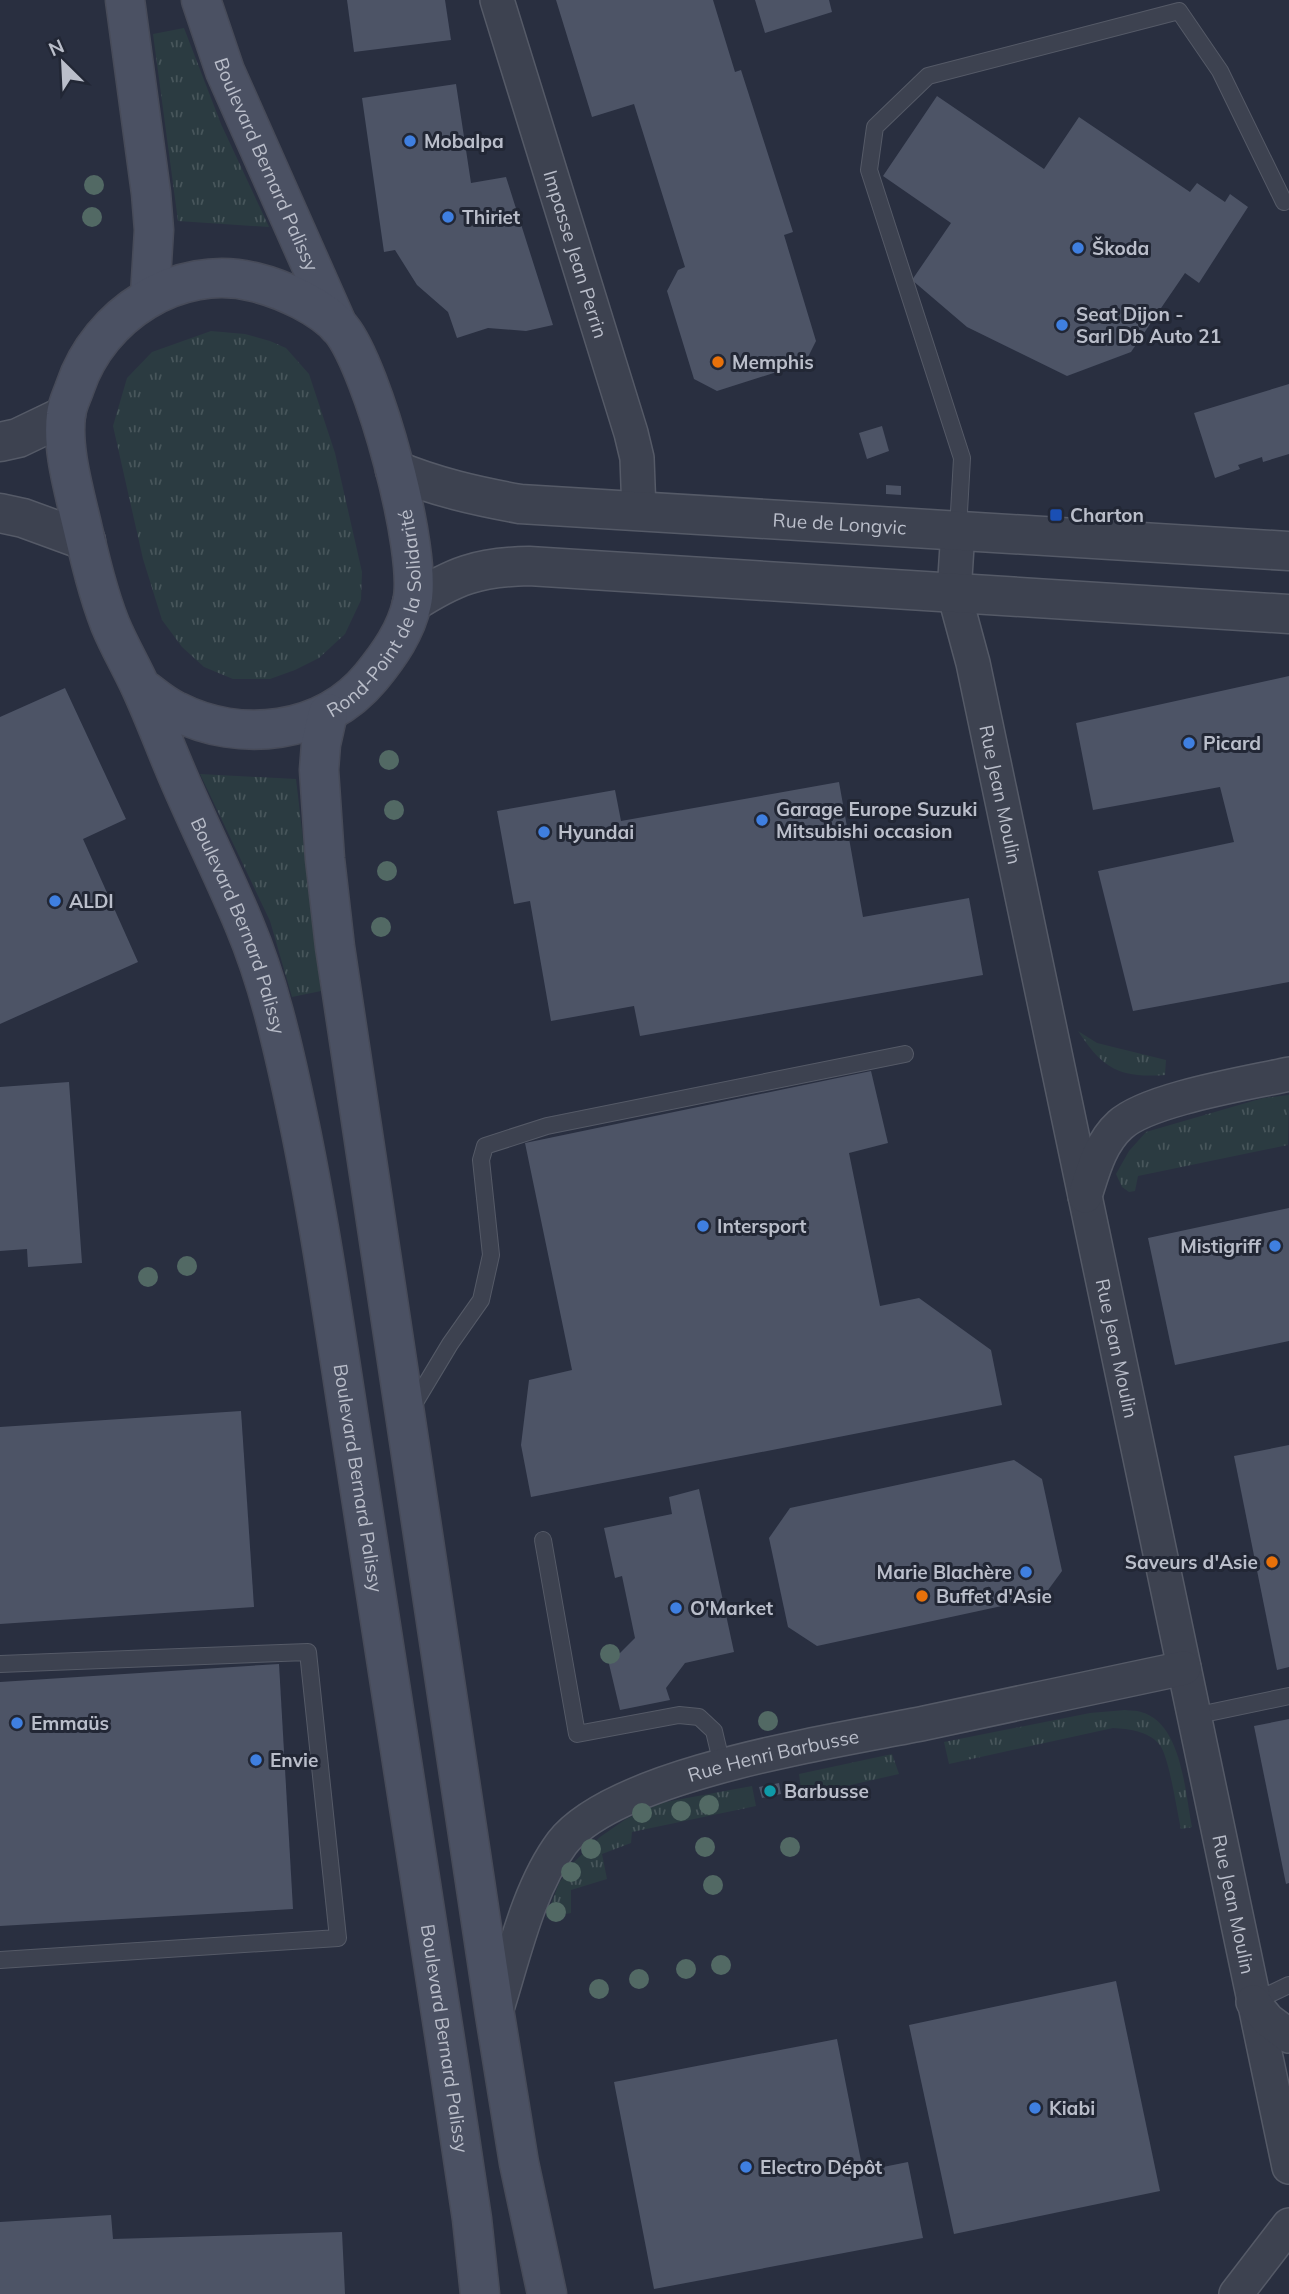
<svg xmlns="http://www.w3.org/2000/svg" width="1289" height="2294" font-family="Mulish,sans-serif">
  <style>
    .grass { fill: url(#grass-tufts) }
    .building { fill: #4d5466 }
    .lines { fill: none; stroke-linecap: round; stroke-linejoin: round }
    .service-casing { stroke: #555a67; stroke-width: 18 }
    .minor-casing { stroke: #555a67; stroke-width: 36 }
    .tertiary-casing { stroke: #555a67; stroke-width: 41 }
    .secondary-casing { stroke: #474b59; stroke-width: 41 }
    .service { stroke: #3d4250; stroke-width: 16 }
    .minor { stroke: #3d4250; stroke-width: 33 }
    .tertiary { stroke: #3d4250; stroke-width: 38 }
    .secondary { stroke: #4b5163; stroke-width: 38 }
    .tree { fill: #526964 }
    .shop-dot { fill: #3f7fe0; stroke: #222735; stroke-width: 2.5 }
    .food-dot { fill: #e8710a; stroke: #222735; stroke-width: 2.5 }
    .transit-dot { fill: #1a4fb4; stroke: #222735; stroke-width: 2.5 }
    .culture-dot { fill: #0f9aa8; stroke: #222735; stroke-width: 2.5 }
    .labels { text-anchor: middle; stroke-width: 6; stroke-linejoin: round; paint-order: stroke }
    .poi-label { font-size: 19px; font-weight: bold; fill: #babeca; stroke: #222735; text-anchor: start }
    .street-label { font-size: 19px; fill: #babeca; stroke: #222735 }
  </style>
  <defs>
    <pattern id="grass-tufts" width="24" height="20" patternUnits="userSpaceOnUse" patternTransform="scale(1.75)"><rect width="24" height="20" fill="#2b3b41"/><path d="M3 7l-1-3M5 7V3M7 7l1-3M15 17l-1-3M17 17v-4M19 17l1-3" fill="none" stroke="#48565b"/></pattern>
  </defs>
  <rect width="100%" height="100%" fill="#292f40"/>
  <g class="grass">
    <polygon points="184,28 221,124 269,227 178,221 153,34"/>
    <polygon points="211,331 245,334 270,341 286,348 309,374 335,453 362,572 361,600 345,634 319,658 295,670 270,679 233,679 204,667 182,647 162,620 143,559 113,426 127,378 152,352"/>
    <polygon points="200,774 296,779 321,991 292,997 270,921"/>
    <path d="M1078 1031 1097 1043 1166 1060 1165 1075C1119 1078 1103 1069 1078 1031Z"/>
    <polygon points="1289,1095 1288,1145 1138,1176 1135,1191 1129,1192 1122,1187 1116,1174 1129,1151 1146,1132 1263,1098"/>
    <path d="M1125 1710C1130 1711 1136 1710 1141 1712 1182 1723 1185 1793 1192 1827L1181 1829C1177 1812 1169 1755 1159 1744 1148 1731 1129 1729 1113 1728L949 1764 944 1742 1090 1713Z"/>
    <polygon points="892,1754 899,1774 802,1796 799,1774"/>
    <polygon points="752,1786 756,1806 632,1832 631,1843 602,1854 607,1879 571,1890 571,1913 546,1918 559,1883 574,1862 600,1837 626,1819 660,1803"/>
  </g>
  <g class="building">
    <polygon points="347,0 445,0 451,40 354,52"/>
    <polygon points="556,0 713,0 735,72 741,70 793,232 784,235 816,341 805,363 717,391 694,379 667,291 678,270 685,267 634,104 592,117"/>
    <polygon points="755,0 829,0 832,12 765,33"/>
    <polygon points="456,84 471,183 506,177 553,325 526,331 488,328 457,338 448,312 417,285 395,250 384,252 362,98"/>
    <polygon points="937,96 1044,169 1079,117 1190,192 1197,183 1225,202 1230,194 1248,207 1199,283 1185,273 1131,352 1067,376 967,327 912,280 951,223 883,176"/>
    <polygon points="1289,384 1289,454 1263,462 1262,457 1238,465 1240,469 1215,478 1194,413"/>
    <polygon points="882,426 889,451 867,459 859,433"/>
    <polygon points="886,485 901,486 901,495 886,494"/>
    <polygon points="1289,676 1289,982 1133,1011 1098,871 1234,842 1220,787 1093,810 1076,723"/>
    <polygon points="65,688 126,819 83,839 138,962 0,1024 0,717"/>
    <polygon points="839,782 863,917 969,898 983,975 640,1036 634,1006 551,1021 530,901 514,904 497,811 615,790 621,821"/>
    <polygon points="871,1071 888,1143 849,1153 880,1306 919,1298 991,1350 1002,1405 531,1497 521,1445 529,1380 572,1370 525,1143"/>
    <polygon points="69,1082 82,1263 28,1267 27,1249 0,1251 0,1087"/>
    <polygon points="1289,1208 1289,1341 1175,1365 1148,1238"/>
    <polygon points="241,1411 254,1607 0,1624 0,1427"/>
    <polygon points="1289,1445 1289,1667 1277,1670 1234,1456"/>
    <polygon points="1014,1460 1042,1479 1062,1571 1043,1597 817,1646 788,1627 769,1538 790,1508"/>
    <polygon points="699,1489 734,1652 685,1663 666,1688 670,1700 620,1710 609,1664 635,1638 622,1576 615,1578 604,1528 672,1514 669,1497"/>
    <polygon points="279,1664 293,1909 0,1926 0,1682"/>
    <polygon points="1289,1719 1289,1883 1286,1884 1254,1726"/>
    <polygon points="779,1783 781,1794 762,1798 759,1787"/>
    <polygon points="1116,1981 1160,2191 954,2234 909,2025"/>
    <polygon points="837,2039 863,2171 908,2162 923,2238 654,2289 614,2082"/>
    <polygon points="111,2215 113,2239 342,2232 345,2294 0,2294 0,2222"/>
  </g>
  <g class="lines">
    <g class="service-casing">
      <g id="service">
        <polyline points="958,530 962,458 869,170 875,127 928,76 1179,11 1220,71 1284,202"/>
        <polyline points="411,1409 450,1344 481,1300 491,1255 481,1160 485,1146 547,1126 905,1054"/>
        <polyline points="543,1540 577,1734 679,1715 699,1717 714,1731 722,1765"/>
        <polyline points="0,1664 308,1652 338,1938 0,1960"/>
        <polyline points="1194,1716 1289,1696"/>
        <polyline points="1253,2002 1289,1985"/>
      </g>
    </g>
    <g class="minor-casing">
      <g id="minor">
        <path id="s1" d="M497 0 631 433 637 458 639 512"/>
        <path id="s2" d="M958 530 954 593 973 663 1289 2167"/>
        <path d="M1085 1196C1093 1171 1100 1143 1120 1125 1148 1099 1249 1083 1289 1074"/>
        <polyline points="1253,2002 1268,2020 1289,2036"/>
        <path id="s3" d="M495 2015C513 1960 527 1890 562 1843 616 1773 837 1741 925 1723 1011 1704 1098 1687 1184 1668"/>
        <polyline points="1236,2294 1289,2225"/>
      </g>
    </g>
    <g class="tertiary-casing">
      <g id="tertiary">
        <polyline points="0,442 18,438 66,415"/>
        <path id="s4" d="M395 470C436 487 476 496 520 504L1289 551"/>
        <polyline points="0,513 23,518 86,541"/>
        <path d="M412 603C454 576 478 567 529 566L1289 614"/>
      </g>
    </g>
    <g class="secondary-casing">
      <g id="secondary">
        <polyline points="125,0 151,193 154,230 150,295"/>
        <path id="s5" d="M201 0 225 71 338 326"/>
        <path id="s6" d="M141 687C152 695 163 705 176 711 240 744 324 734 371 677 389 655 406 631 412 603 424 553 373 368 341 329 322 307 283 289 254 282 178 263 99 315 75 387 72 396 67 405 66 415 62 446 72 483 79 513 88 550 96 588 110 624 119 646 131 666 141 688 153 714 163 741 174 767 196 820 222 871 244 924 268 981 282 1042 295 1103 317 1205 332 1309 348 1413 391 1681 432 1950 472 2219L480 2294"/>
        <polyline points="328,713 321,744 319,770 325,859 335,947 495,2015 519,2163 547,2294"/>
      </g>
    </g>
    <use href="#service" class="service"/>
    <use href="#minor" class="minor"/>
    <use href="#tertiary" class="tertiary"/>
    <use href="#secondary" class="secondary"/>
  </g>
  <g class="tree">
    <circle cx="94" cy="185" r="10"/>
    <circle cx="92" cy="217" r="10"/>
    <circle cx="389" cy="760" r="10"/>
    <circle cx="394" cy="810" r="10"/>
    <circle cx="387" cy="871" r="10"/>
    <circle cx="381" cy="927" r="10"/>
    <circle cx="187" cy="1266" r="10"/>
    <circle cx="148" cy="1277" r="10"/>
    <circle cx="610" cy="1654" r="10"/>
    <circle cx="768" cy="1721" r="10"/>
    <circle cx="709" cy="1805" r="10"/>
    <circle cx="681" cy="1811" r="10"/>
    <circle cx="642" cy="1813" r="10"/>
    <circle cx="705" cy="1847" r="10"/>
    <circle cx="790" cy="1847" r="10"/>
    <circle cx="591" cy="1849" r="10"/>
    <circle cx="571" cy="1872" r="10"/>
    <circle cx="713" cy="1885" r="10"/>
    <circle cx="556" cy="1912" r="10"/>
    <circle cx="721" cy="1965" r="10"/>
    <circle cx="686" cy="1969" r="10"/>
    <circle cx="639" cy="1979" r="10"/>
    <circle cx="599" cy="1989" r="10"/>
  </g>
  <g class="shop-dot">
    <circle cx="410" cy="141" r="7"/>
    <circle cx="448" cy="217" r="7"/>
    <circle cx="1078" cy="248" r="7"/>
    <circle cx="1062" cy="325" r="7"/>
    <circle cx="1189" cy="743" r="7"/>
    <circle cx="762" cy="820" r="7"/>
    <circle cx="544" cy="832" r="7"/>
    <circle cx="55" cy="901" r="7"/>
    <circle cx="703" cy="1226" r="7"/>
    <circle cx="1275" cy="1246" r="7"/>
    <circle cx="1026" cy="1572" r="7"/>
    <circle cx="676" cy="1608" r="7"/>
    <circle cx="17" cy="1723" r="7"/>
    <circle cx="256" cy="1760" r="7"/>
    <circle cx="1035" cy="2108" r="7"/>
    <circle cx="746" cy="2167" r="7"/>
  </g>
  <g class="food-dot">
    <circle cx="718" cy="362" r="7"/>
    <circle cx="1272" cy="1562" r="7"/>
    <circle cx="922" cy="1596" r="7"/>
  </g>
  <rect class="transit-dot" x="1049" y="508" width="14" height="14" rx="3.5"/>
  <circle class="culture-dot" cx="770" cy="1791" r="7"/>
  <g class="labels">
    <g class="poi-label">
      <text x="424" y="148">Mobalpa</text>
      <text x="462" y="224">Thiriet</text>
      <text x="1092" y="255">Škoda</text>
      <text x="1076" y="321">Seat Dijon -<tspan x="1076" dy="22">Sarl Db Auto 21</tspan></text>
      <text x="732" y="369">Memphis</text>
      <text x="1070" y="522">Charton</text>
      <text x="1203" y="750">Picard</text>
      <text x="776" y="816">Garage Europe Suzuki<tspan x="776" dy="22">Mitsubishi occasion</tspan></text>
      <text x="558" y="839">Hyundai</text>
      <text x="69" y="908">ALDI</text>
      <text x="717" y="1233">Intersport</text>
      <text x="1261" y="1253" text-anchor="end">Mistigriff</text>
      <text x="1258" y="1569" text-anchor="end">Saveurs d'Asie</text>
      <text x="1012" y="1579" text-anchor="end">Marie Blachère</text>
      <text x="936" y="1603">Buffet d'Asie</text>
      <text x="690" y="1615">O'Market</text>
      <text x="31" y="1730">Emmaüs</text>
      <text x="270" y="1767">Envie</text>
      <text x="784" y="1798">Barbusse</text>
      <text x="1049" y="2115">Kiabi</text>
      <text x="760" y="2174">Electro Dépôt</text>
    </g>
    <g class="street-label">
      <text dy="7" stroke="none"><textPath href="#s5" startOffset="177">Boulevard Bernard Palissy</textPath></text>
      <text dy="7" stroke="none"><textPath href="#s1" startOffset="266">Impasse Jean Perrin</textPath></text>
      <text dy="7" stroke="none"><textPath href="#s4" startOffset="450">Rue de Longvic</textPath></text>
      <text dy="7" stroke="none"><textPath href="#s6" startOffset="318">Rond-Point de la Solidarité</textPath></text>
      <text dy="7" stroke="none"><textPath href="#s2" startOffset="270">Rue Jean Moulin</textPath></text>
      <text dy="7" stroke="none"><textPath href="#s6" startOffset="1528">Boulevard Bernard Palissy</textPath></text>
      <text dy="7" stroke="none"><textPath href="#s2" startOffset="836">Rue Jean Moulin</textPath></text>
      <text dy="7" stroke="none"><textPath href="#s6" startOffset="2095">Boulevard Bernard Palissy</textPath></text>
      <text dy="7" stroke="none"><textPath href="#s3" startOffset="418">Rue Henri Barbusse</textPath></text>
      <text dy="7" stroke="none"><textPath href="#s2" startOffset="1404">Rue Jean Moulin</textPath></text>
      <text dy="7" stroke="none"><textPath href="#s6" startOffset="2662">Boulevard Bernard Palissy</textPath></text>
    </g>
  </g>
  <g transform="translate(63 63) rotate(336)" stroke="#222735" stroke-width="5" paint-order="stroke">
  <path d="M0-5L12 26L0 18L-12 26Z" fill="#babeca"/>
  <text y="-10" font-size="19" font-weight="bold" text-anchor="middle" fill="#babeca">N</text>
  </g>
</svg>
